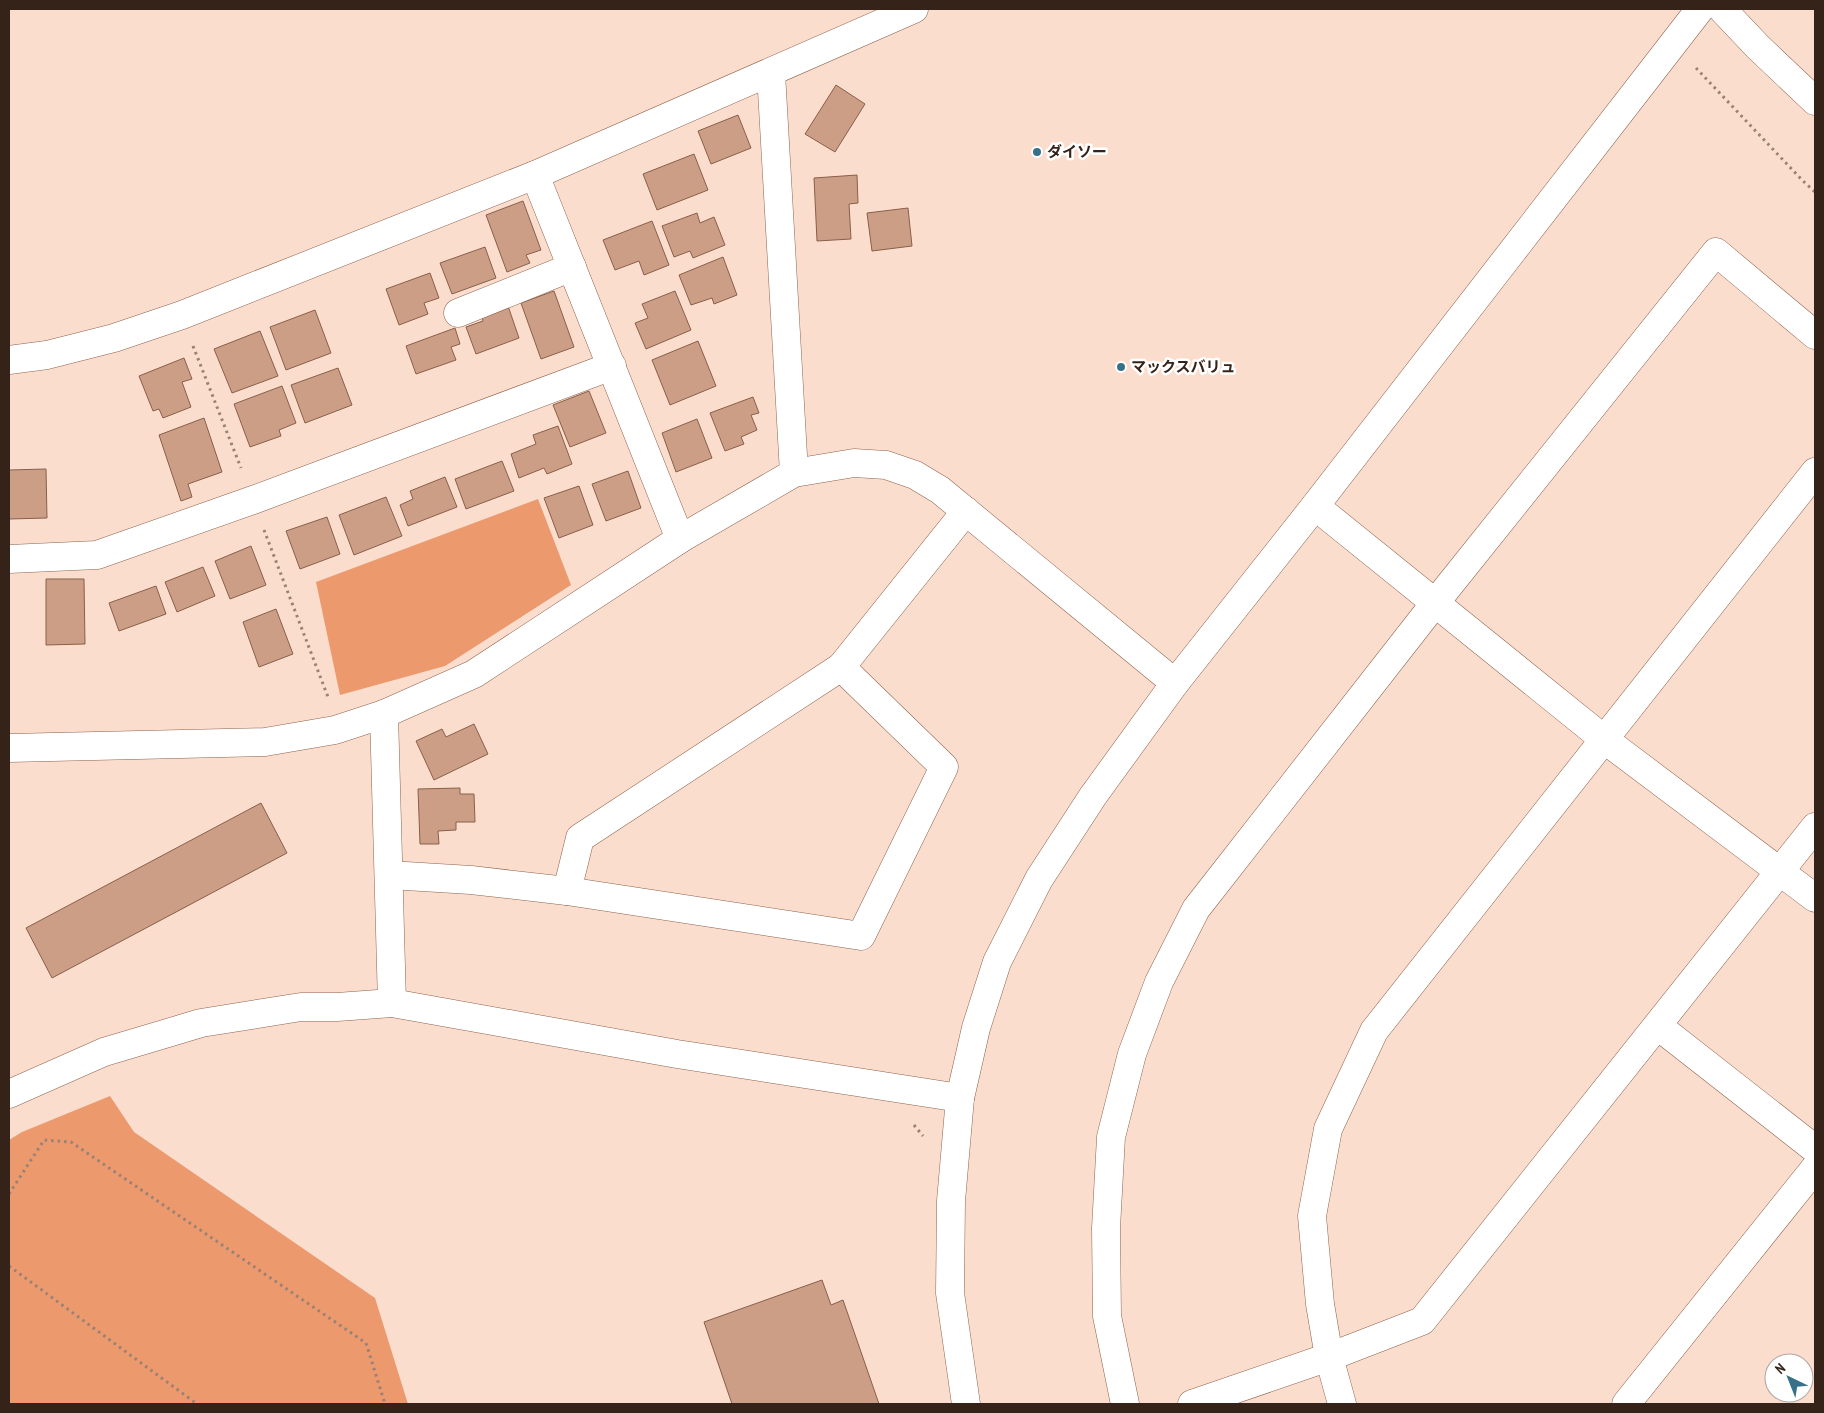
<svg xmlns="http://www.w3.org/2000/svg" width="1824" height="1413" font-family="'PT Sans Narrow','Noto Sans JP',sans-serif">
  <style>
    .green { fill: #ec996e }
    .building { fill: #cc9e86; stroke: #895f49 }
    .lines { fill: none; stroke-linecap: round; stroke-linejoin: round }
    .street-casing { stroke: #8e634d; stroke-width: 29 }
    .secondary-casing { stroke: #8e634d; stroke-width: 29 }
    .path { stroke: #998175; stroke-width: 3; stroke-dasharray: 2.5 4; stroke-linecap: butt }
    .street { stroke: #fff; stroke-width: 28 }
    .secondary { stroke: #fff; stroke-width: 28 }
    .poi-dot { fill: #367189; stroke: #fff; stroke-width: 2 }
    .labels { text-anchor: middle; stroke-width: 5; stroke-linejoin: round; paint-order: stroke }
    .poi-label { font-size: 15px; font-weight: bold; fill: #352319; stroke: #fff; text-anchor: start }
  </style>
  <rect width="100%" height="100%" fill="#fbddce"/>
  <g class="green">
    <polygon points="538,499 571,585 445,666 340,695 316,582"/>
    <polygon points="110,1096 134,1132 375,1298 408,1404 9,1404 9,1140 22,1132"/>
  </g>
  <g class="building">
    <polygon points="836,85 865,104 835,152 805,134"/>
    <polygon points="738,115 751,148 711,164 698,131"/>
    <polygon points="694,154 708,190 657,210 643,174"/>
    <polygon points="857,175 858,203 849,204 851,239 817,241 814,178"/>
    <polygon points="523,201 541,250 526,255 530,263 507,272 486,215"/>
    <polygon points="908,208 912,246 872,251 867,213"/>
    <polygon points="697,213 700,223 714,217 725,245 693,258 690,251 674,257 662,226"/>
    <polygon points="652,221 669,265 644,275 639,261 615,270 603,240"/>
    <polygon points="485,247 496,278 452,294 440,263"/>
    <polygon points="723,257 737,295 714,304 712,298 691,305 679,275"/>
    <polygon points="430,273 439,298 424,303 428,314 399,325 386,289"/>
    <polygon points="554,291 574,347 541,359 521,303"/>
    <polygon points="675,291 691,330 646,349 635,323 648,318 642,304"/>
    <polygon points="508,306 519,338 476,354 466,327 483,321 482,316"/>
    <polygon points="315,310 331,353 286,370 270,327"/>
    <polygon points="455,328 460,344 451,347 456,360 416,374 406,346"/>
    <polygon points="260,331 278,376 232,393 214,349"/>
    <polygon points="698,341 716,386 670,405 652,360"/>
    <polygon points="184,358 192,379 182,382 191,407 163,418 159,409 153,411 139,376"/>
    <polygon points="338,368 352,405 305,423 291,385"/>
    <polygon points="282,386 296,423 279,430 281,436 250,447 234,404"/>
    <polygon points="589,391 606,433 570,447 553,405"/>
    <polygon points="753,397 759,413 751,415 757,430 741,437 744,444 725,451 710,413"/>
    <polygon points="204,418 222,472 188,484 192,497 181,501 159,435"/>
    <polygon points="697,419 712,458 676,472 662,433"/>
    <polygon points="558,426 572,464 547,474 544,468 519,478 511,454 536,444 533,435"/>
    <polygon points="502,461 514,491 466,509 455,479"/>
    <polygon points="46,469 47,518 9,519 9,470"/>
    <polygon points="628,471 641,508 606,521 592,484"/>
    <polygon points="445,477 457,507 408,526 400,505 413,499 410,491"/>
    <polygon points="579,486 593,525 559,538 544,498"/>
    <polygon points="386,497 402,536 354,555 339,515"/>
    <polygon points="327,517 340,554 300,569 286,531"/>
    <polygon points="251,546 266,585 230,599 215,561"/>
    <polygon points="203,567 215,596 177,612 165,582"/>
    <polygon points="46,579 84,579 85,644 46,645"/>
    <polygon points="156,586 166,614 119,631 109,603"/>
    <polygon points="276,609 293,654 259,667 243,622"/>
    <polygon points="474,724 488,754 434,780 416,741 442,729 446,737"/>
    <polygon points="460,788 460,794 474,794 475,822 456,822 456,830 438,831 439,844 420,844 418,789"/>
    <polygon points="261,803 287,853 52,978 26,928"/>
    <polygon points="822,1280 831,1305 843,1300 879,1404 732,1404 704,1322"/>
  </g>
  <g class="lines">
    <g class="street-casing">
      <g id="street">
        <polyline points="771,73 794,473"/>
        <polyline points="535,175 680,539"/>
        <polyline points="458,313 572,267"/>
        <polyline points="9,360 47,355 114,338 182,315 535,175 914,9"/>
        <polyline points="1315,506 1605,740 1815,898"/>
        <polyline points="9,559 97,555 253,500 612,366"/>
        <polyline points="384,714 392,1003"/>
        <polyline points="389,875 471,880 567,891 861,936 944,767 841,667 966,511"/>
        <polyline points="567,891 580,838 841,667"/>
        <polyline points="1658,1026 1815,1149"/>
        <polyline points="1125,1404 1107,1316 1106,1228 1111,1137 1132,1054 1159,982 1196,909 1435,603 1716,252 1815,335"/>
        <polyline points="1192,1404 1329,1357 1422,1321 1815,827"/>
        <polyline points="1342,1404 1329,1357 1320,1304 1312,1216 1328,1129 1374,1031 1815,472"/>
        <polyline points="1626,1404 1815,1168"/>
      </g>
    </g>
    <g class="secondary-casing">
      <g id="secondary">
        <polyline points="1722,9 1758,47 1815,101"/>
        <polyline points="9,748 265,742 335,730 384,714 474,674 680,539 794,473 854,463 886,465 915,475 940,490 1175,683"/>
        <polyline points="9,1094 104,1052 201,1023 301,1007 337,1007 392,1003 677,1054 960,1098"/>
        <polyline points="966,1404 950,1293 951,1201 960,1098 976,1028 997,962 1039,879 1093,796 1175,683 1315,506 1700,9"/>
      </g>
    </g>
    <g class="path">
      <polyline points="1696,68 1803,181 1815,192"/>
      <polyline points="193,346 241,468"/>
      <polyline points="264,530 328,697"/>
      <polyline points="914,1125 923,1136"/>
      <polyline points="9,1194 44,1140 71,1142 366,1343 385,1404"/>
      <polyline points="9,1266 197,1404"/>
    </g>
    <use href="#street" class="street"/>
    <use href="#secondary" class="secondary"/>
  </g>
  <g class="poi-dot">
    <circle cx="1037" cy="152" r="5"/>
    <circle cx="1121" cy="367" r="5"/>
  </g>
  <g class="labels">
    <g class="poi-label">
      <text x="1047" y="157">ダイソー</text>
      <text x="1131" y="372">マックスバリュ</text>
    </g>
  </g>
  <rect width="1824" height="1413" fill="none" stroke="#352319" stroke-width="20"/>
  <g transform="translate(1789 1378) rotate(317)"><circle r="24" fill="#ffffff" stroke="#aea7a3"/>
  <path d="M0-4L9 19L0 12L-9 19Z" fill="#367189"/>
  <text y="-8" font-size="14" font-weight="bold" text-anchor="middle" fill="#352319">N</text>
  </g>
</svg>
